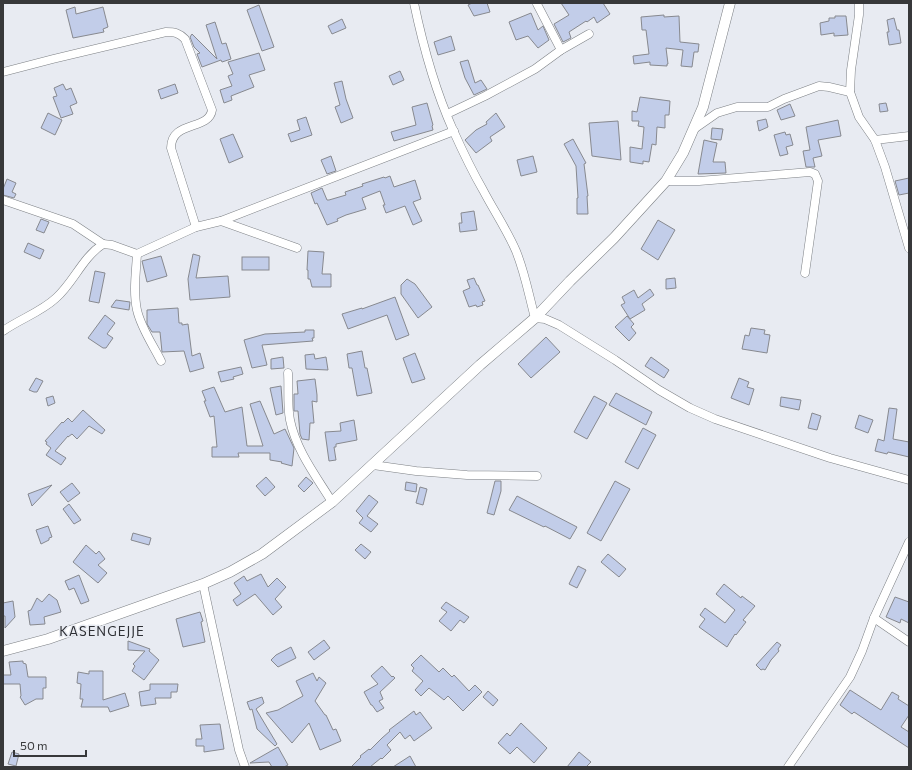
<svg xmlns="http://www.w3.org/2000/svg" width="912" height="770" font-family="Commissioner,sans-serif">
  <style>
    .building { fill: #c2cde9; stroke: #87898f }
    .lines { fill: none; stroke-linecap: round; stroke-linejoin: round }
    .minor-casing { stroke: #7d8085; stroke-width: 9 }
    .tertiary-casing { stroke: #7d8085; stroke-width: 11 }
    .minor { stroke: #fff; stroke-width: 8 }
    .tertiary { stroke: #fff; stroke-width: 10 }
    .labels { text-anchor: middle; stroke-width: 3; stroke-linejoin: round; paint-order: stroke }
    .quarter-label { font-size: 13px; letter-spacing: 1px; fill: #2d2f34; stroke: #e8ebf2 }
  </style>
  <rect width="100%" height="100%" fill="#e8ebf2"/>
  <g class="building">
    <polygon points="472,3 487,3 490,12 474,16 468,5"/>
    <polygon points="561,3 603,3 610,14 597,23 594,17 587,22 586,21 569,32 571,38 563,42 554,24 569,15"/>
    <polygon points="259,5 274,47 262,51 247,10"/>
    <polygon points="75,7 76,14 103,7 108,27 103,29 104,32 73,38 66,10"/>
    <polygon points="531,13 538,30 543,26 549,40 538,48 528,36 516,40 509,22"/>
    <polygon points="664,15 664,17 679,16 680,42 699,44 698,52 694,52 692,67 681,66 683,50 666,48 668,64 667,64 667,66 650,65 650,62 634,64 633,56 649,54 646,30 642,30 641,17"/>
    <polygon points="835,16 846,16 848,35 834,36 834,33 821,35 820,23 829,21 829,18 835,18"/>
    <polygon points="894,18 897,30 899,30 901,43 889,45 887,32 889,32 887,20"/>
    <polygon points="342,19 346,28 332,34 328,26"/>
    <polygon points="215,22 222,44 226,43 231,59 222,62 221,60 202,67 197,54 200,53 194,47 190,37 192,34 217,59 206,25"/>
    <polygon points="451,36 455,50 438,55 434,42"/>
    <polygon points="259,53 265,70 249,75 254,87 231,96 232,100 224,103 220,90 232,86 228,76 233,74 228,62"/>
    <polygon points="468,60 475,83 481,80 487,89 474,95 465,78 460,62"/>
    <polygon points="400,71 404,80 393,85 389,76"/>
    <polygon points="342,81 346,99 353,118 341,123 335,107 340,105 334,83"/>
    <polygon points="63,84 66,90 71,88 77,103 70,106 73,114 61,118 53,97 57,96 54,88"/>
    <polygon points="175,84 178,93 161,99 158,90"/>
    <polygon points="640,97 670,101 669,115 665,115 665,128 657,127 656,145 652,144 649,162 643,161 643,164 630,162 630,147 642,149 644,127 638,126 639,121 632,121 632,111 637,112"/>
    <polygon points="427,103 433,125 432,126 433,130 394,141 391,132 416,125 412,107"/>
    <polygon points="886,103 888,111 880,112 879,104"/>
    <polygon points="790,104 795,116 781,120 777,110"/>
    <polygon points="48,113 62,120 55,135 41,128"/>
    <polygon points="496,113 505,127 490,137 492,141 476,153 465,140 476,130 487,124 486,122"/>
    <polygon points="306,117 312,135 291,142 288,134 300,130 297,120"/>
    <polygon points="766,119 768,127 759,131 757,121"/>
    <polygon points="838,120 841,136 818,140 822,156 813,158 815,167 806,167 803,151 810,150 806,127"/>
    <polygon points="618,121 621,160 592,156 589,123"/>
    <polygon points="712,128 723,129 721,140 711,139"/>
    <polygon points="785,132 786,135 790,134 793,145 786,147 788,154 780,156 774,135"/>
    <polygon points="233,134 243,157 229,163 220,139"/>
    <polygon points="573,139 586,163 584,164 588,196 587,196 588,214 577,214 577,198 578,198 576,166 564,144"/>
    <polygon points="704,140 717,143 713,162 725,162 726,173 698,174"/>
    <polygon points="331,156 336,171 327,174 321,160"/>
    <polygon points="533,156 537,172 521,176 517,160"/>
    <polygon points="390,176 394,187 415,180 421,199 413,202 422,221 413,225 405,206 386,213 383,205 385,205 380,191 362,198 366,209 346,215 337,219 338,221 327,225 317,203 315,204 311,193 322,188 327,200 329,200 346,195 345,192 363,186 362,184 384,177 385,178"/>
    <polygon points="909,178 909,193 899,195 895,181"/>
    <polygon points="7,179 16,183 12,192 16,194 14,198 3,195 3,189"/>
    <polygon points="474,211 477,230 460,232 459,223 462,223 461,213"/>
    <polygon points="41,219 49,222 44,233 36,230"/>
    <polygon points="658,220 675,230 658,260 641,249"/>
    <polygon points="28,243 44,250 40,259 24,252"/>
    <polygon points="308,251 324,252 322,274 331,274 331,287 312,287 310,279 308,279 308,270 307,270"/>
    <polygon points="193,254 200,256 196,278 228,276 230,297 190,300 188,279"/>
    <polygon points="161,256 167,276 147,282 142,261"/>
    <rect x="242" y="257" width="27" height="13"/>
    <polygon points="95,271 105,273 99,303 89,301"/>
    <polygon points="474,278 477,285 478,285 485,301 482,302 483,305 477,307 476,305 469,307 463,291 470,288 467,280"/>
    <polygon points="675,278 676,288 666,289 666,279"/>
    <polygon points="407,279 415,284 432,307 418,318 401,294 401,285"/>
    <polygon points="650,289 654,295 642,304 645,310 630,319 621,305 625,303 622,297 634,290 638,298"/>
    <polygon points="395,297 409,335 396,340 387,315 348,329 342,314 362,308 362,309"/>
    <polygon points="116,300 130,302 129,310 111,307"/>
    <polygon points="178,308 179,323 182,323 182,325 188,324 192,356 200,353 204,368 190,372 184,351 162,352 160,332 152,332 147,324 147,310"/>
    <polygon points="105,315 115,323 107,334 113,338 106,348 103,348 88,338"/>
    <polygon points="627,316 634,324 631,327 636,333 629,341 615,327"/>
    <polygon points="751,328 765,330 764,334 770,335 767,353 742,349 745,335 749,336"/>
    <polygon points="305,330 314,330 314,338 312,338 313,341 262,345 267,365 252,368 244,340 265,334 305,332"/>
    <polygon points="546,337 560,352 531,378 518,364"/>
    <polygon points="362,351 365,368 367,368 372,393 357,396 352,368 349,368 347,354"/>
    <polygon points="415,353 425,379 412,383 403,358"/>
    <polygon points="314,354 315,359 326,357 328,370 306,369 305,355"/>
    <polygon points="283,357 284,368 271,369 271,359"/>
    <polygon points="651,357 669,370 664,378 645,366"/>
    <polygon points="241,367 243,374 233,377 234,379 221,382 218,372"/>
    <polygon points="36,378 43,381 37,392 34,392 29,390"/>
    <polygon points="739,378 749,382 747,387 754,389 749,405 731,398"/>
    <polygon points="315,379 317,395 317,402 312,401 314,423 310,423 309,440 302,439 300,434 298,411 294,411 294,394 298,394 297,381"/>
    <polygon points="281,386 283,413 276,415 270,388"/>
    <polygon points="214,387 225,412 242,407 247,446 263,446 250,404 260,401 274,434 285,429 294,448 292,466 281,463 282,462 270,460 270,453 238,453 239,457 212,457 212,447 217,447 214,416 210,417 204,401 206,401 202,391"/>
    <polygon points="616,393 652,412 646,425 609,405"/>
    <polygon points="53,396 55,403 48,406 46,398"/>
    <polygon points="594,396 607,403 587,439 574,432"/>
    <polygon points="781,397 801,400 799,410 780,406"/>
    <polygon points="889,408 897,409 893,439 909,442 909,457 888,452 887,454 875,451 878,439 884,441"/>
    <polygon points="83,410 105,430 102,434 89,426 77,439 72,434 68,437 68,436 55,451 66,458 61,465 46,455 51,448 46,444 47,442 45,441 62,422 63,423 68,418 72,422"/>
    <polygon points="812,413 821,416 817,430 808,428"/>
    <polygon points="859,415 873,420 868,433 855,428"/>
    <polygon points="354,420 357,440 336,444 336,447 334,447 336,460 329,461 325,432 341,431 340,423"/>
    <polygon points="643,428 656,435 638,469 625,462"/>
    <polygon points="266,477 275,487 265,496 256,486"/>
    <polygon points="306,477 313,483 304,492 298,486"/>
    <polygon points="495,481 501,481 501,491 494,515 487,513"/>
    <polygon points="615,481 630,489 601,541 587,533"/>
    <polygon points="406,482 417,484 416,492 405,490"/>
    <polygon points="72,483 80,493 68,502 60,492"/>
    <polygon points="52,485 32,506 28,494"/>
    <polygon points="420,487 427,489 423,505 416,503"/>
    <polygon points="369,495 378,502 367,516 378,524 371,532 359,523 363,518 356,511"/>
    <polygon points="517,496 577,527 570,539 545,526 544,527 509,510"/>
    <polygon points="69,504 81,520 74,524 63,509"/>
    <polygon points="48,526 52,537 49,538 49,540 41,544 36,530"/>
    <polygon points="133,533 151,538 149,545 131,540"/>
    <polygon points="361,544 371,552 365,559 355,550"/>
    <polygon points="86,545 96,554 99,551 105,559 98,565 107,573 98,583 73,562"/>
    <polygon points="608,554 626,569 619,577 601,562"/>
    <polygon points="578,566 586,570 577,588 569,584"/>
    <polygon points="261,574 268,587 277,578 286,587 275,599 282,607 273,615 255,594 237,606 233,600 241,594 234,583 244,576 247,581"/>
    <polygon points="79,575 89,601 81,604 74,588 69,590 65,581"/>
    <polygon points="724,584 741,598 742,596 755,606 743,620 746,622 736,635 735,634 727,647 699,627 705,619 700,615 705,608 725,623 735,610 716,594"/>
    <polygon points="49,594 57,600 61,612 44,617 45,624 30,625 28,611 31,610 37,598 42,602"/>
    <polygon points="895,597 909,602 909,623 901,619 900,623 886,617"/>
    <polygon points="13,601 15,617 5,628 5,616 3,616 3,603"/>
    <polygon points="446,602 469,617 464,623 460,620 451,631 439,621 447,612 441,608"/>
    <polygon points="200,612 203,621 201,622 205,642 183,647 176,619"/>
    <polygon points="324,640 330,648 314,660 308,652"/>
    <polygon points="128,641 150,649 149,651 159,660 144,680 132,671 135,666 133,664 145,651 128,650"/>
    <polygon points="777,642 781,645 778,649 779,651 771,660 765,670 763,669 761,670 756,665"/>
    <polygon points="291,647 296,658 278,667 271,660 276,655"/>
    <polygon points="421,655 439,672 443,668 452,677 454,675 469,691 475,685 482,692 463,711 448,696 444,700 429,688 421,696 415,690 423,681 412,671 414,668 411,665"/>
    <polygon points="23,661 23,663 26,664 28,677 46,677 46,688 43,688 43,699 36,699 25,705 20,697 21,696 20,684 3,684 3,675 11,675 9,662"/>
    <polygon points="382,666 392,677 393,676 395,678 380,692 383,699 379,701 384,708 377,712 372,705 371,705 364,692 378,684 371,676"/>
    <polygon points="89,671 103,671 103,700 125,693 129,706 110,712 108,707 81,707 83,699 80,699 81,684 77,683 78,672 89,674"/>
    <polygon points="313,673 317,681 319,677 326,683 315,701 325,715 326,715 333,730 336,729 341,741 320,750 309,723 292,743 266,713 278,710 303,696 296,681"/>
    <polygon points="150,684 178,684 177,692 171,692 171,698 155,698 156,704 141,706 139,692 150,690"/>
    <polygon points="850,690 881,710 892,692 899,696 898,699 909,706 909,715 901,727 909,732 909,748 854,712 852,714 840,705"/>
    <polygon points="488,691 498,700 493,706 483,697"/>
    <polygon points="262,697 264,703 256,709 277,744 275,746 257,729 252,709 250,710 247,702"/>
    <polygon points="414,711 416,715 420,712 432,728 414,741 410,735 405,739 400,732 387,745 391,750 382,759 381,758 370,767 351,767 361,757 360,756 369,749 370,750 382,738 390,731 389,730"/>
    <polygon points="521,723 547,748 534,763 517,747 510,754 498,743 507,733 510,736"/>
    <polygon points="220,724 224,749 204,752 204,746 196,746 196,739 202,739 200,725"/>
    <polygon points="278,747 288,765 284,767 272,767 269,762 250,763"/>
    <polygon points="12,752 19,754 16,766 8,764"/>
    <polygon points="579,752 591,762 586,767 567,767"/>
    <polygon points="410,756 416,767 393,767"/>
  </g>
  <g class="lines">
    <g class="minor-casing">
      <g id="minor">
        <path d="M414 3C423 46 435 90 453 130 462 150 472 171 483 190 494 211 507 230 516 251 525 273 529 296 535 318L545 319 559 325 615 360 659 390 690 408 715 419 830 458 909 480"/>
        <polyline points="859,3 859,15 851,70 850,92 859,117 875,140 885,167 909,248"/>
        <polyline points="537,4 561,50"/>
        <path d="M3 72 53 59 166 32C175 32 179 33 185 39L212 110C209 131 171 120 171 148L196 227"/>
        <polyline points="447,114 485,96 535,69 561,50 589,34"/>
        <polyline points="694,129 717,113 737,107 768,107 784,99 819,86 829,87 850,92"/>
        <polyline points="875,140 909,136"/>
        <polyline points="666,181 699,181 810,172 815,174 818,181 805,273"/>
        <polyline points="3,200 73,224 103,244"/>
        <polyline points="221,221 297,248"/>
        <path d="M137 254C136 272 133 292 137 310 141 328 153 345 161 361"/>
        <path d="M3 331C20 319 41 312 56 298 74 282 82 258 103 244L112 245 137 254 196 227 221 221 454 131"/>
        <path d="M288 373C289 388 287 405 290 420 296 450 316 476 332 502"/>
        <polyline points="373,465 416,471 467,475 537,476"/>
        <polyline points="203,584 239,750 245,767"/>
        <polyline points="874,618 909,642"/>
        <polyline points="788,767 850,677 862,651 874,618 909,542"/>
      </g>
    </g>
    <g class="tertiary-casing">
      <polyline id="tertiary" points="3,651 48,639 203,584 230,572 262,554 332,502 480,365 535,318 570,281 614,238 666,181 683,153 703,107 730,3"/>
    </g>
    <use href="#minor" class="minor"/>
    <use href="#tertiary" class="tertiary"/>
  </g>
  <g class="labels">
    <g class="quarter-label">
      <text x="102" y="636">KASENGEJJE</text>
    </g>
  </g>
  <rect width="912" height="770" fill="none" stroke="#37383a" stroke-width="8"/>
  <path d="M14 750v6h72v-6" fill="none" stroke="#37383a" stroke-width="2"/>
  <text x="20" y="750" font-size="12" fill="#37383a" stroke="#e8ebf2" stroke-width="3" paint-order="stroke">50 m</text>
</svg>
